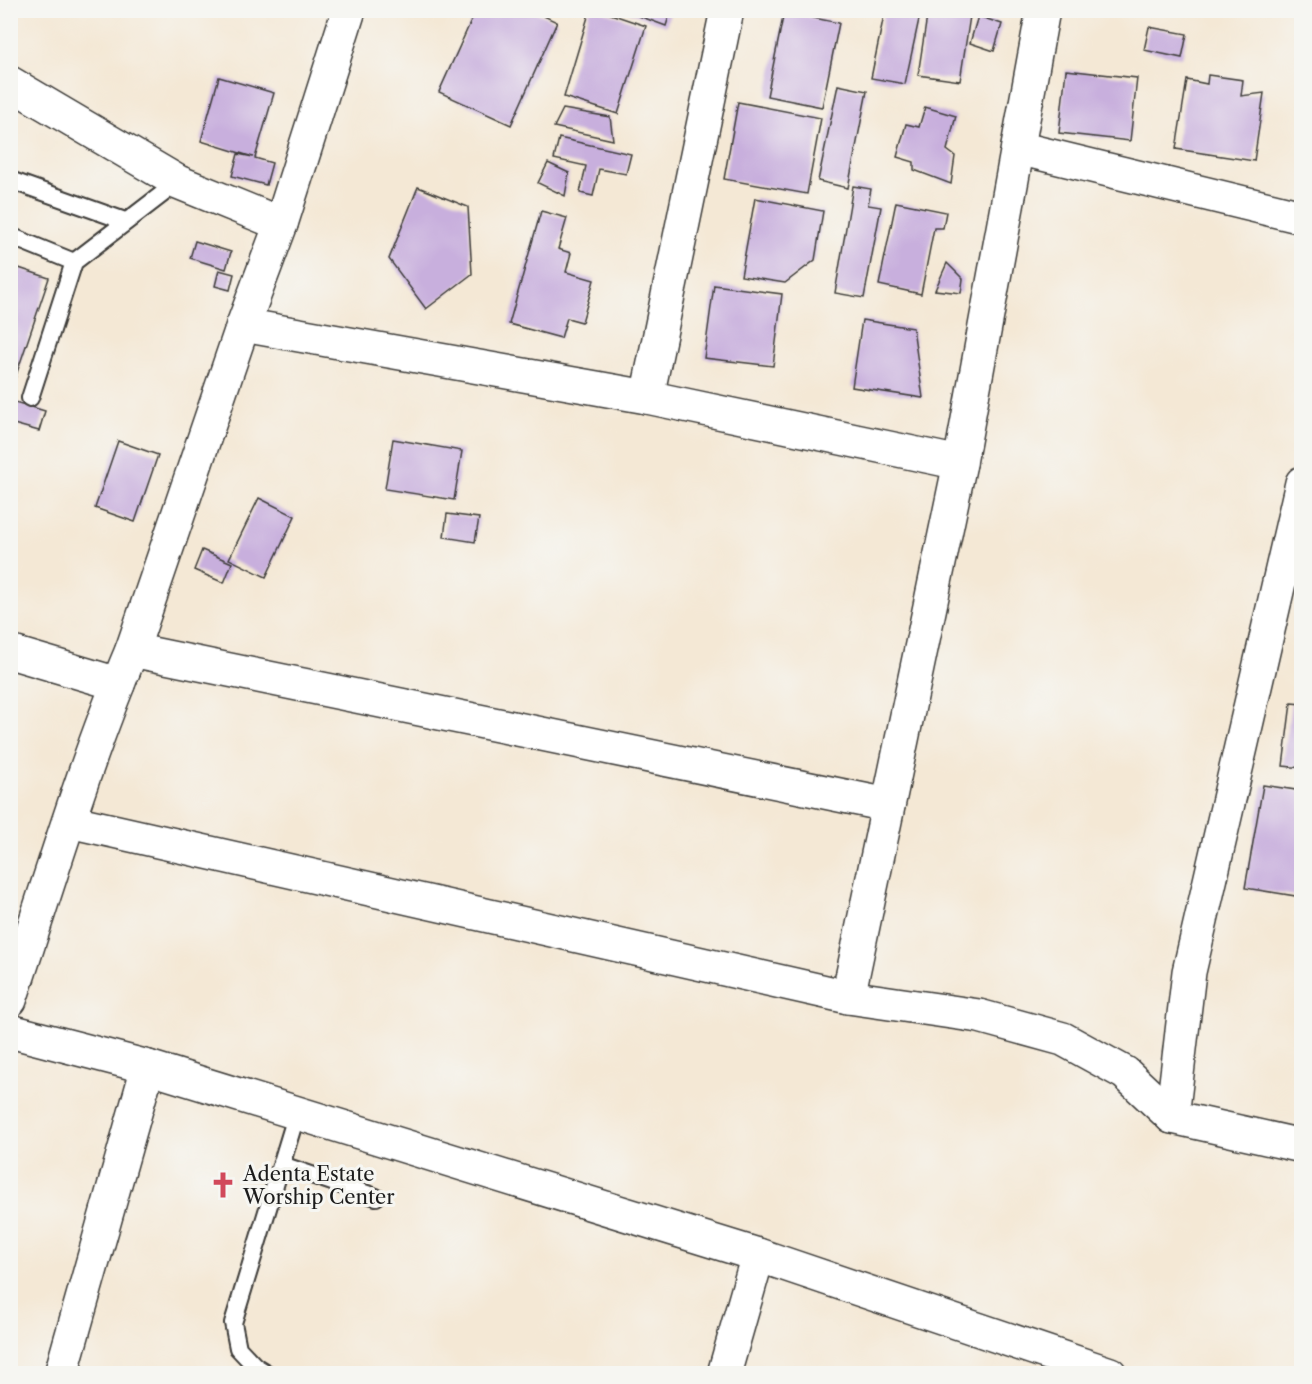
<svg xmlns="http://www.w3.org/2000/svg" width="1312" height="1384" font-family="'Libre Caslon Text',serif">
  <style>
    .building { fill: #c8afdd }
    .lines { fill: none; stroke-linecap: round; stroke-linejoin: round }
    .lane-casing { stroke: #3c3b38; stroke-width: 20 }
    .street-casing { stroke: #3c3b38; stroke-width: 36 }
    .lane { stroke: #fff; stroke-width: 16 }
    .street { stroke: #fff; stroke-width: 33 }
    .labels { text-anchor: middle; stroke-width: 6; stroke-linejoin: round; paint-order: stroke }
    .poi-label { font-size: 20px; fill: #1c1c1c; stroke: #f6f6f2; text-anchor: start }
  </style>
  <rect width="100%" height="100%" fill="#f6f6f2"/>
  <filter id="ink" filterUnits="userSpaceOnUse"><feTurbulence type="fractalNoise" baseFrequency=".0167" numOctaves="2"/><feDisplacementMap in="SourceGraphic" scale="12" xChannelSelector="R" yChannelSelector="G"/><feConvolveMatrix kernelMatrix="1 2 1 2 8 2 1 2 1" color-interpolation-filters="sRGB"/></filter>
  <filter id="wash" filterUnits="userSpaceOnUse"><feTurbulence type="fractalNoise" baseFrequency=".008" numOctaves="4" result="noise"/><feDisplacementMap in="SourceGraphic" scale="24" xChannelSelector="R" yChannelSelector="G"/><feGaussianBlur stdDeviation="1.35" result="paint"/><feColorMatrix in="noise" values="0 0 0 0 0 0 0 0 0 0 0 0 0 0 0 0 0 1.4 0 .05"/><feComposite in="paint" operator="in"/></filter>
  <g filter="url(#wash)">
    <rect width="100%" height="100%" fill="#f4e8d5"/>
    <g id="blocks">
      <g class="building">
        <polygon points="476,10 531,10 557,22 511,125 439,92"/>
        <polygon points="590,10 599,10 646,26 618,114 564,97"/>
        <polygon points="623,10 671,10 666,26"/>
        <polygon points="885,10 921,10 905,84 871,78"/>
        <polygon points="928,10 970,16 960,81 918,75"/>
        <polygon points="784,12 839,23 822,107 767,96"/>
        <polygon points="978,16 1002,24 994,51 970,43"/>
        <polygon points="1149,27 1187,34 1182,58 1144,50"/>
        <polygon points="1066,70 1137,78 1130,141 1059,133"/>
        <polygon points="1208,75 1243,80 1241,96 1264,93 1254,161 1176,149 1187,80 1207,84"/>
        <polygon points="219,77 274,93 255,158 272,163 266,185 232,176 238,154 253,157 201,141"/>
        <polygon points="838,85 867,91 848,188 818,181"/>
        <polygon points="738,102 821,118 807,194 724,179"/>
        <polygon points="925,107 956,116 947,150 955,156 951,184 914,170 914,162 897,157 906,124 919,127"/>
        <polygon points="563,109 610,117 613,140 554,127"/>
        <polygon points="559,138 631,154 626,174 599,169 593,196 580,193 586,166 554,159"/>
        <polygon points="548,163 569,173 565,196 538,183"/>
        <polygon points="853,186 871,189 868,205 881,207 864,298 835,293"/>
        <polygon points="418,187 468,207 472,274 426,309 389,259"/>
        <polygon points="755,198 823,211 815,260 785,283 741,276"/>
        <polygon points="896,202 946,212 943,228 934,228 921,294 879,285"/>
        <polygon points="541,211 567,218 558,249 571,253 566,272 594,280 582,322 567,318 561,338 509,324"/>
        <polygon points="195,241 231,252 226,269 190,258"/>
        <polygon points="947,263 963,279 961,293 935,290"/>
        <polygon points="10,265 49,278 11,390 10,390"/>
        <polygon points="219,270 234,274 230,290 215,286"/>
        <polygon points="714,285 782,294 773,366 704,358"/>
        <polygon points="862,320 913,328 923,398 852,387"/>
        <polygon points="15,402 45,411 39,431 10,423 10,415"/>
        <polygon points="393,439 462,451 454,500 385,489"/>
        <polygon points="118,441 158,455 135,522 95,508"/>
        <polygon points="259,498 295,516 266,577 229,559"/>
        <polygon points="447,514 479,518 475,542 444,537"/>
        <polygon points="202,550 232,563 224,583 194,570"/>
        <polygon points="1291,703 1302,704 1302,768 1283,766"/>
        <polygon points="1263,785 1302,791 1302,897 1245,888"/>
      </g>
    </g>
  </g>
  <g filter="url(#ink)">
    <use href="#blocks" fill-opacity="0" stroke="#3c3b38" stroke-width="1.5"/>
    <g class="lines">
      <g class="lane-casing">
        <g id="lane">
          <polyline points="10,180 125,221"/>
          <polyline points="10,236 74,262"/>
          <polyline points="30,398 74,262 178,182"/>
          <polyline points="282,1165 376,1197"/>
          <polyline points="268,1374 255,1366 238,1348 233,1323 297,1113"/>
        </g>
      </g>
      <g class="street-casing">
        <g id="street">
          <polyline points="10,83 178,182 281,224"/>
          <polyline points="1018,148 1302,217"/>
          <polyline points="243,325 647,397 960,463"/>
          <polyline points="647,397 727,10"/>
          <polyline points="1302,483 1189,972 1172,1117 1302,1146"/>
          <polyline points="132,650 888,805"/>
          <polyline points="10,652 118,684"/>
          <polyline points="69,821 848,997 979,1016 1063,1039 1125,1073 1172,1117"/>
          <polyline points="848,997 960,463 1043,10"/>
          <path d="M10 1000C49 883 84 763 132 650L243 325 281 224 349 10"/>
          <polyline points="10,1031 148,1067 758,1255 1110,1374"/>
          <polyline points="61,1374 148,1067"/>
          <polyline points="724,1374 758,1255"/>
        </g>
      </g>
      <use href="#lane" class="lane"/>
      <use href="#street" class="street"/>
    </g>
  </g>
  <defs>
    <g id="church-bare" transform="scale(2.07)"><path d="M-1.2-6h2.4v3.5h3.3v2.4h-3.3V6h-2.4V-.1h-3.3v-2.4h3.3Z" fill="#d1495b" stroke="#f6f6f2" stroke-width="2.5" paint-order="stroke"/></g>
  </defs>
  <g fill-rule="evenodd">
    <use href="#church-bare" x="223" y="1185"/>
  </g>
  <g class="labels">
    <g class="poi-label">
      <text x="243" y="1181">Adenta Estate<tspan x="243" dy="23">Worship Center</tspan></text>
    </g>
  </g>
  <rect width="1312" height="1384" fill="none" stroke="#f6f6f2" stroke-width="36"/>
</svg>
